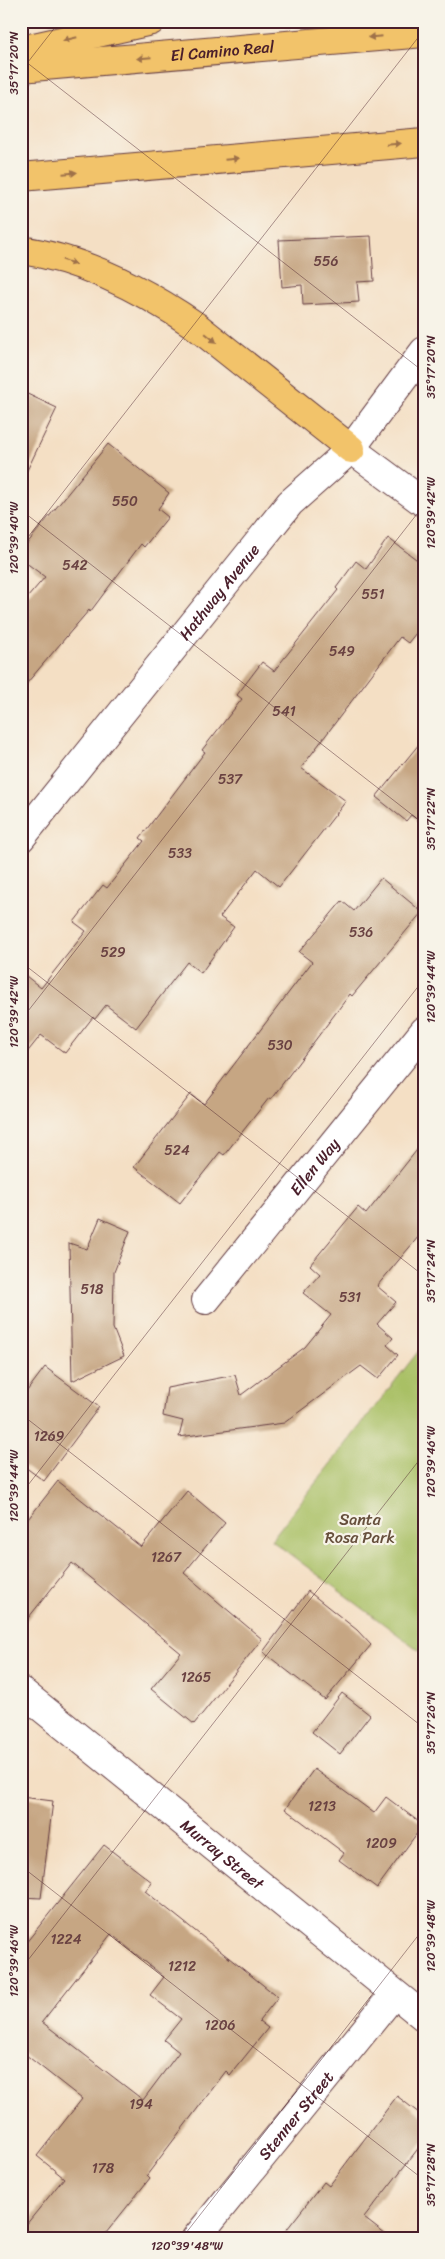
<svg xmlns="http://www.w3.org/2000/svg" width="445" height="2259" font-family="Sriracha,sans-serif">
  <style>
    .green { fill: #a9c065; stroke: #7a7048 }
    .building { fill: #c6a683; fill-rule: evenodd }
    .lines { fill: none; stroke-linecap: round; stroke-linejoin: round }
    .minor-casing { stroke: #643c42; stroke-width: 30 }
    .highway-casing { stroke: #643c42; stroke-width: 30 }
    .minor { stroke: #fff; stroke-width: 28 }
    .highway { stroke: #f2c36a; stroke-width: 28 }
    .oneway { fill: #9e714a }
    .ticks { fill: none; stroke: #4a1f2b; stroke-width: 1; stroke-opacity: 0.45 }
    .labels { text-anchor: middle; stroke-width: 4.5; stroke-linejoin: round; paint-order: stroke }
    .number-label { font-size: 14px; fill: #694141 }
    .street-label { font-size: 16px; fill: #4a1f2b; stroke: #f7f3e8 }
    .park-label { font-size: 16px; fill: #664f3c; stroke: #f7f3e8 }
    .neatline { fill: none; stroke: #4a1f2b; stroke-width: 2 }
    .ticks-label { font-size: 12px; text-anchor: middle; fill: #4a1f2b }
  </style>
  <rect width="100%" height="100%" fill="#f7f3e8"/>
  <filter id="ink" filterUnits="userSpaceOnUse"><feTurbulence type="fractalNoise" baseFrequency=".02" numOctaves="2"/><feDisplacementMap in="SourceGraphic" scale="10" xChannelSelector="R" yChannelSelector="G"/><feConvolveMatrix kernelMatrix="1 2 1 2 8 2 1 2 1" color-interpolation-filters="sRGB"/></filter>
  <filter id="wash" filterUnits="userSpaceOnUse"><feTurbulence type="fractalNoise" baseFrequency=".0096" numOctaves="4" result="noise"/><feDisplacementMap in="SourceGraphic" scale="20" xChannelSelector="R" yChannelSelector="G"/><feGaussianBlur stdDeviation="1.12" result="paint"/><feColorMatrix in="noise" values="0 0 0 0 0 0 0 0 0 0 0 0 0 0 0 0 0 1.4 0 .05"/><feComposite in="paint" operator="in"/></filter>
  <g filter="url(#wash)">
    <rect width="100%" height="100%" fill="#f4dfc4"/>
    <polygon class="green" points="424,1344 424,1654 271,1540"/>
    <g id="blocks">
      <g class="building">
        <polygon points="371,236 374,281 357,282 359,302 303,305 302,285 282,287 279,240"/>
        <polygon points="21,391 57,408 21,483"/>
        <polygon points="108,444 169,493 158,509 168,517 144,547 141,544 90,612 89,610 21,690 21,605 45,577 21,559 21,551"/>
        <polygon points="388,538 424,565 424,623 408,643 400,637 301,768 346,801 279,887 257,869 220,917 234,927 201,973 187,962 136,1028 106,1005 95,1019 93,1017 65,1053 41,1035 21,1060 21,972 41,988 86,931 74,922 103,885 107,888 144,841 140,838 205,752 202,750 242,699 237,695 262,662 274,671 338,590 336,588 356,561 366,569"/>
        <polygon points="424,738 424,825 411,815 406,821 376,797"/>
        <polygon points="381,878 422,912 352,996 350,994 271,1099 269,1098 224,1155 220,1152 180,1203 134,1167 191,1094 204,1104 312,962 299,952 342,901 354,911"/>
        <polygon points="424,1141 424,1230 377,1286 396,1302 377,1324 393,1338 387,1345 398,1355 378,1379 361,1366 284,1423 179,1437 183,1421 163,1416 167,1388 235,1375 241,1395 305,1347 331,1315 303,1293 320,1274 310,1265 358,1207 366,1214"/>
        <polygon points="100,1218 130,1231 114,1272 113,1328 124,1356 72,1381 69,1243 87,1249"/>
        <polygon points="45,1367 99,1407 44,1481 21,1464 21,1399"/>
        <polygon points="58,1481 141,1547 187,1491 225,1523 184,1573 262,1639 194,1724 151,1689 181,1653 72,1563 21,1627 21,1528"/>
        <polygon points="308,1591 357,1630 371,1645 325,1700 263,1652"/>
        <polygon points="342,1693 370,1715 340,1754 312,1732"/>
        <polygon points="314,1769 374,1813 386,1797 423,1825 377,1888 339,1860 344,1853 285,1809"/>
        <polygon points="21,1797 53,1801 41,1898 21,1897"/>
        <path d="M104 1845 152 1882 145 1891 278 1997 259 2021 268 2028 230 2075 226 2071 147 2175 150 2178 102 2238H21V2231L64 2178 37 2156 82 2099 21 2051V1949ZM111 1934 164 1977 150 1995 181 2019 164 2040 179 2052 143 2100 42 2022Z"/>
        <polygon points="397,2096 424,2117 424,2141 364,2218 390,2238 280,2238 324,2182 329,2186"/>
      </g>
    </g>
  </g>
  <g filter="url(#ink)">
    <use href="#blocks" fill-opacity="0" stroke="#643c42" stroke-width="1"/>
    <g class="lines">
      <g class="minor-casing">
        <g id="minor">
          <polyline points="351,449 424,503"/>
          <path id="s1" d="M21 838 290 503 351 449 424 351"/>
          <path id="s2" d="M206 1300 424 1031"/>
          <path id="s3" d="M21 1691 424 2017"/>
          <path id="s4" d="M196 2238 394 1994"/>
        </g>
      </g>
      <g class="highway-casing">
        <g id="highway">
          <polyline points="21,50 151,21"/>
          <path id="s5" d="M21 68 424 33"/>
          <polyline points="21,177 424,142"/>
          <path d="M21 250C84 259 145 291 196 326L351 449"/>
        </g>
      </g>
      <use href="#minor" class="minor"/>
      <use href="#highway" class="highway"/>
    </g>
    <defs><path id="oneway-solid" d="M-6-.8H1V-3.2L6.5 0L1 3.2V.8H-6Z" transform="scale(1.25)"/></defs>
    <g class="oneway">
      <use href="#oneway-solid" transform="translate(375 37) rotate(175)"/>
      <use href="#oneway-solid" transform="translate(70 39) rotate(167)"/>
      <use href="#oneway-solid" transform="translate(144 58) rotate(175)"/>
      <use href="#oneway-solid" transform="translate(394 144) rotate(-5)"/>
      <use href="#oneway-solid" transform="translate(232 159) rotate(-5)"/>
      <use href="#oneway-solid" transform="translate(70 173) rotate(-5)"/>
      <use href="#oneway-solid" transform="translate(69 262) rotate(19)"/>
      <use href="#oneway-solid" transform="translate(211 338) rotate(39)"/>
    </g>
  </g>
  <path class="ticks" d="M21 58 424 372M21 71 60 21M21 510 424 824M21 546 424 30M21 962 424 1276M21 1020 424 505M21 1414 424 1728M21 1494 424 979M21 1866 424 2180M21 1969 424 1454M182 2238 424 1928"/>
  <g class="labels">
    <g class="number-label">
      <text x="326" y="266">556</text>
      <text x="125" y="506">550</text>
      <text x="75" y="570">542</text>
      <text x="373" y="599">551</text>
      <text x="342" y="656">549</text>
      <text x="284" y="716">541</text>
      <text x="230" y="784">537</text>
      <text x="180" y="858">533</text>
      <text x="361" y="937">536</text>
      <text x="113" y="957">529</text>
      <text x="280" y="1050">530</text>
      <text x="177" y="1155">524</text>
      <text x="92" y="1294">518</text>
      <text x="350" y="1302">531</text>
      <text x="49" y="1441">1269</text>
      <text x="166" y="1562">1267</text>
      <text x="196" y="1682">1265</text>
      <text x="322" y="1811">1213</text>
      <text x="381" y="1848">1209</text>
      <text x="66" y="1944">1224</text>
      <text x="182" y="1971">1212</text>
      <text x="220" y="2030">1206</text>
      <text x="141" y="2109">194</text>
      <text x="103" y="2173">178</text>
    </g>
    <g class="street-label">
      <text dy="6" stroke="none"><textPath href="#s5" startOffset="202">El Camino Real</textPath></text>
      <text dy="6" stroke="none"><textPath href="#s1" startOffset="316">Hathway Avenue</textPath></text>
      <text dy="6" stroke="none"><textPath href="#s2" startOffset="172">Ellen Way</textPath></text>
      <text dy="6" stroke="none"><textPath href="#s3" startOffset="259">Murray Street</textPath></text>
      <text dy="6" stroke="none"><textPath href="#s4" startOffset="158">Stenner Street</textPath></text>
    </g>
    <g class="park-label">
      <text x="360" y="1525">Santa<tspan x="360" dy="18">Rosa Park</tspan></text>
    </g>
  </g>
  <rect width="445" height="2259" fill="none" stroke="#f7f3e8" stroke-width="55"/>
  <rect x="28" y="28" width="390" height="2204" class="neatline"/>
  <g class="ticks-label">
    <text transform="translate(14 63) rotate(-90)" y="4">35°17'20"N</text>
    <text transform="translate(431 367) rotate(-90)" y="4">35°17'20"N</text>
    <text transform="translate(431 513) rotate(-90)" y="4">120°39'42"W</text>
    <text transform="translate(14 538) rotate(-90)" y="4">120°39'40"W</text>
    <text transform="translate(431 819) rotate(-90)" y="4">35°17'22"N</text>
    <text transform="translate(431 987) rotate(-90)" y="4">120°39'44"W</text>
    <text transform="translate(14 1012) rotate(-90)" y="4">120°39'42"W</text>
    <text transform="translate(431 1271) rotate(-90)" y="4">35°17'24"N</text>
    <text transform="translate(431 1462) rotate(-90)" y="4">120°39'46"W</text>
    <text transform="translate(14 1486) rotate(-90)" y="4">120°39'44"W</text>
    <text transform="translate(431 1723) rotate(-90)" y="4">35°17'26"N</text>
    <text transform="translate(431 1936) rotate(-90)" y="4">120°39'48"W</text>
    <text transform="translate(14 1961) rotate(-90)" y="4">120°39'46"W</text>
    <text transform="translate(431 2175) rotate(-90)" y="4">35°17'28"N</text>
    <text x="187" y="2250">120°39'48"W</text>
  </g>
</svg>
